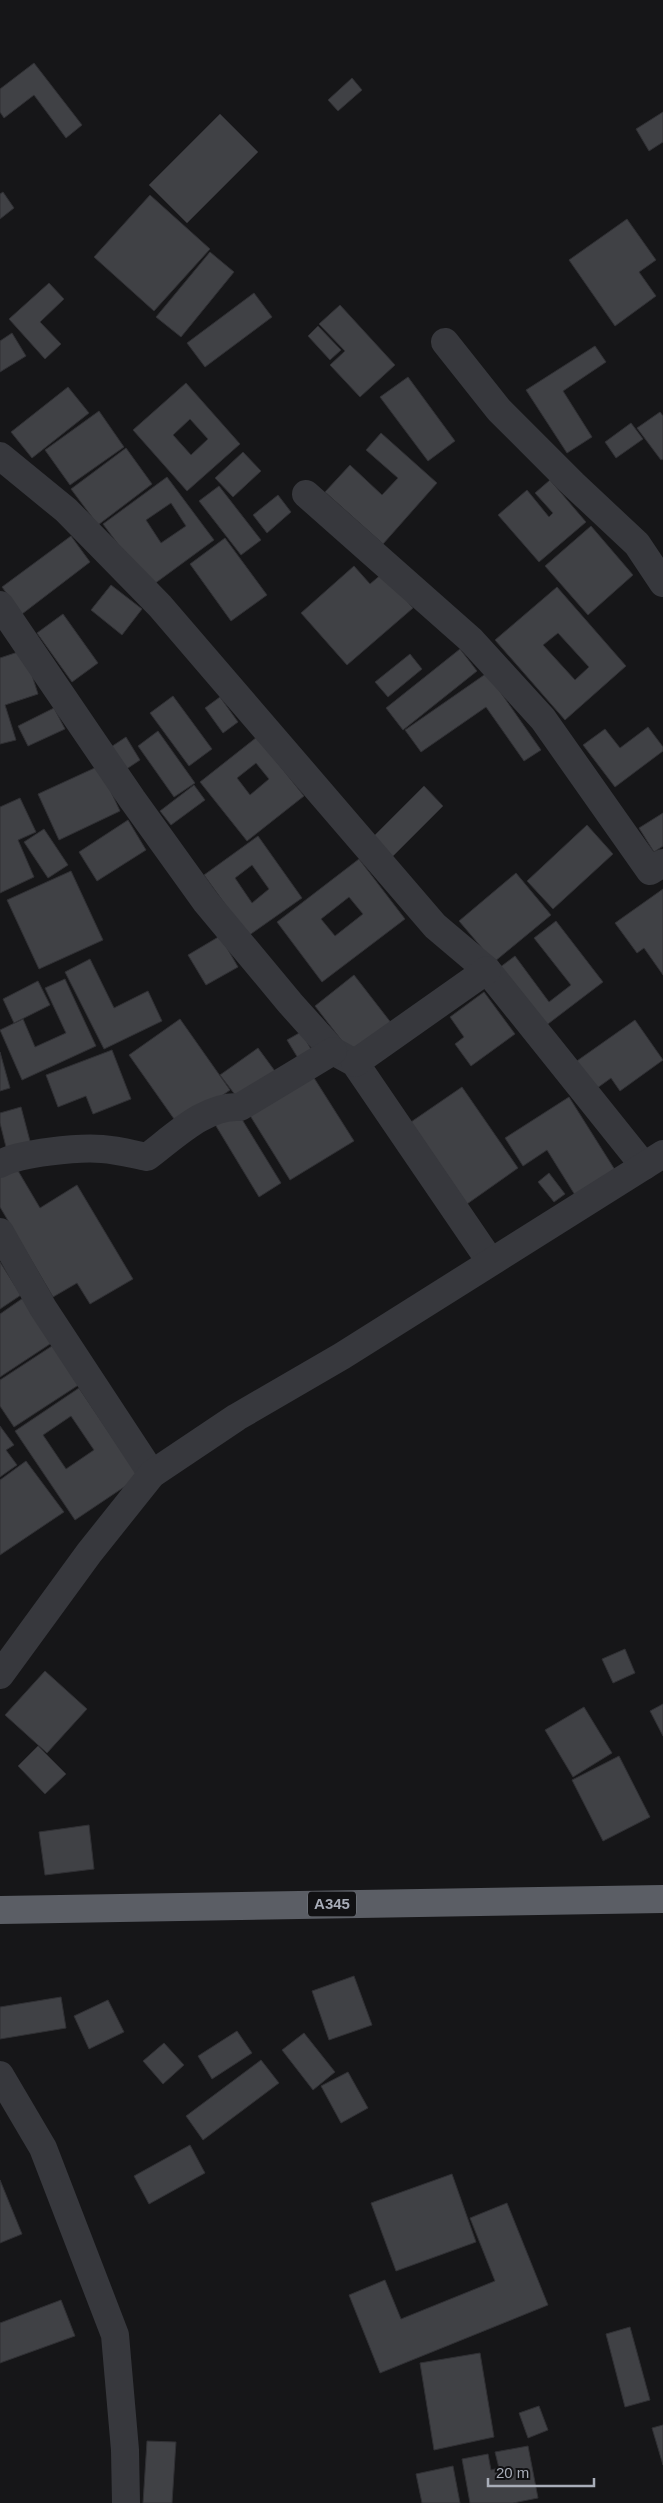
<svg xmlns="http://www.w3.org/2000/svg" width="663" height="2503" font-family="Helvetica,sans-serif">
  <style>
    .building { fill: #404145; stroke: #303034; fill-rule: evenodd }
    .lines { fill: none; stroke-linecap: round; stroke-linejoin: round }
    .minor { stroke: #37383d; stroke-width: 28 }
    .trunk { stroke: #5b5e65; stroke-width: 28 }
    .labels { text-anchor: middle; stroke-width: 4; stroke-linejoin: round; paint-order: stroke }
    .shield { fill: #111113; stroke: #7b7e86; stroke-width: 1 }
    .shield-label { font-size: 15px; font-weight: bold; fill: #a8adb8 }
  </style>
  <rect width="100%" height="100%" fill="#161618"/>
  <g class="building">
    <polygon points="34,63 82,125 66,138 34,95 4,118 0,112 0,89"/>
    <polygon points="352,78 362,90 338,111 328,100"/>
    <polygon points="663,112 663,142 649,151 636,129"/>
    <polygon points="220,114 258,152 187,223 149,185"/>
    <polygon points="3,192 14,208 0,219 0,194"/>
    <polygon points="150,195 210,249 154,311 94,257"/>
    <polygon points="627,219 656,260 639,272 656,296 615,326 569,260"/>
    <polygon points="210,252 234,272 181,337 156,317"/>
    <polygon points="49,283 64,299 40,322 61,344 45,359 9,319"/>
    <polygon points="254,293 272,317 205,367 187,343"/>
    <polygon points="340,305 395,365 360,397 330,365 345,351 319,324"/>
    <polygon points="318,326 341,350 330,360 308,336"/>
    <polygon points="12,333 26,356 0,372 0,341"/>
    <polygon points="595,346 606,362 563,391 592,437 567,453 526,390"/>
    <polygon points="408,377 455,441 428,461 380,397"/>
    <path d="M186 383 240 444 187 491 133 430ZM190 419 208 439 191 455 173 435Z"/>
    <polygon points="68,387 89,413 32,458 11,432"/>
    <polygon points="99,411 124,447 70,485 45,450"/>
    <polygon points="660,412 663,416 663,459 661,460 637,428"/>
    <polygon points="631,423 643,439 616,458 605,442"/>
    <polygon points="381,433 437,483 383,544 325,492 350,465 382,495 398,478 366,450"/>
    <polygon points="126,448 152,484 98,525 71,489"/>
    <polygon points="243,452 261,471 233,497 215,478"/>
    <path d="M167 477 214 540 150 587 103 524ZM171 503 186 526 161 543 146 520Z"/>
    <polygon points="550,480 586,522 539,562 498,515 527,490 549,517 553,513 535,493"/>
    <polygon points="219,486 261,540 241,555 199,501"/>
    <polygon points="278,495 291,512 267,533 253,515"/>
    <polygon points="591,526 633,575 588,615 545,566"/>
    <polygon points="71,536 90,562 22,614 2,587"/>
    <polygon points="225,538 267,595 231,621 190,564"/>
    <polygon points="354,566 370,584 383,573 413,608 347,665 301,613"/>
    <polygon points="111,585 142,609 122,635 91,610"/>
    <path d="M557 587 626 666 565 720 495 640ZM558 633 589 667 575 680 543 645Z"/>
    <polygon points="63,614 98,663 72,682 37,633"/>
    <polygon points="460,649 477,671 403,730 386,708"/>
    <polygon points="24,650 38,694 5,705 16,740 0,744 0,658"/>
    <polygon points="410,654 422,669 388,697 375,682"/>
    <polygon points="487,673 541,750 524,761 486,707 421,752 405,730"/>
    <polygon points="173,696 212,749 189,766 150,713"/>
    <polygon points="220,697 238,722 223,733 205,708"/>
    <polygon points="54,708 65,729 28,746 18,726"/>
    <polygon points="648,727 663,747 663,751 615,787 583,745 605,729 620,748"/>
    <polygon points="158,731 195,783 174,797 138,746"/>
    <polygon points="126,737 140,760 122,772 108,749"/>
    <path d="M257 737 304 796 247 841 200 782ZM256 763 269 779 250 795 237 778Z"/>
    <polygon points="99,766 120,811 59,840 38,794"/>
    <polygon points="194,785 205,800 171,825 160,811"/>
    <polygon points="424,786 443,806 390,859 371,839"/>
    <polygon points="20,798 36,832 18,840 34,877 0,893 0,807"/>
    <polygon points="663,813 663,846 654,852 639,828"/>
    <polygon points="128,820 146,850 97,881 79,852"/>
    <polygon points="587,825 613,854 553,909 527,881"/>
    <polygon points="44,829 68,865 48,878 24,842"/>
    <path d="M258 836 302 898 248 936 204 875ZM252 865 269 889 252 903 235 878Z"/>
    <path d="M359 859 405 919 322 982 277 922ZM349 897 363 914 335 936 321 919Z"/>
    <polygon points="71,871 103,940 39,969 7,900"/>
    <polygon points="516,873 551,915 494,962 459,921"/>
    <polygon points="663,889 663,975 644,948 637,953 615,923"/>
    <polygon points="556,921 603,982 540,1030 495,971 515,956 549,1002 571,985 534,938"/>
    <polygon points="220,936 238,967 206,985 188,955"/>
    <polygon points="90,959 114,1008 148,991 162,1021 104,1049 65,972"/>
    <polygon points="354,975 392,1024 352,1054 315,1006"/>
    <polygon points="65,979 96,1046 22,1080 0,1030 23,1019 35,1047 66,1033 45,988"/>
    <polygon points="38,981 50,1005 14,1023 3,999"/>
    <polygon points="484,992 515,1034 471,1066 455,1044 464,1037 450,1017"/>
    <polygon points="180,1019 230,1090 179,1126 129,1055"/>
    <polygon points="635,1020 663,1060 620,1091 611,1078 593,1091 574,1063"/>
    <polygon points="301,1032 314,1054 301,1063 287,1040"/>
    <polygon points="258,1048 280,1078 243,1105 220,1075"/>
    <polygon points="112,1050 131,1099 93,1114 86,1096 58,1107 46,1075"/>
    <polygon points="0,1052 10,1088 0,1091"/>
    <polygon points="309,1070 354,1141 290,1180 246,1109"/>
    <polygon points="462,1087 518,1168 467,1204 411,1122"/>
    <polygon points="569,1097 615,1170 575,1195 547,1150 523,1166 505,1138"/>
    <polygon points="21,1107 31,1145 7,1151 0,1123 0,1113"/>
    <polygon points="235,1108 281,1183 259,1197 213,1121"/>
    <polygon points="14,1164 40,1208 77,1185 133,1279 90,1304 77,1283 53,1297 0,1207 0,1173"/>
    <polygon points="549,1173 565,1194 554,1202 538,1182"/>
    <polygon points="0,1262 21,1295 0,1309"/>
    <polygon points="23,1298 53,1342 0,1377 0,1314"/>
    <polygon points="55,1344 80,1384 14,1427 0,1406 0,1380"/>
    <path d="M79 1388 139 1477 75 1520 15 1431ZM71 1416 94 1450 66 1469 43 1435Z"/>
    <polygon points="0,1426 14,1445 6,1450 17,1465 0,1477"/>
    <polygon points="26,1461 64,1512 0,1555 0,1480"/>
    <polygon points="625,1649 635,1673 613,1683 602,1659"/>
    <polygon points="45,1671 87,1709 47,1753 5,1715"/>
    <polygon points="663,1704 663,1736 650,1711"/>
    <polygon points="584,1707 612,1753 573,1777 545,1730"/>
    <polygon points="38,1746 66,1774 45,1794 18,1766"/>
    <polygon points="619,1756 650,1817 603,1841 572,1780"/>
    <polygon points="89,1825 94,1869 45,1875 39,1832"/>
    <polygon points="354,1976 372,2025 329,2040 312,1991"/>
    <polygon points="61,1997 66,2028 0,2039 0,2007"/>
    <polygon points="108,2000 124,2032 89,2049 74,2016"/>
    <polygon points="237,2031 252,2053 212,2079 198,2056"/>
    <polygon points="304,2033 335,2072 313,2090 282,2050"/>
    <polygon points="164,2043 184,2065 163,2084 143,2061"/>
    <polygon points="261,2060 279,2083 203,2140 186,2116"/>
    <polygon points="348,2072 368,2108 341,2123 321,2086"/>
    <polygon points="190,2145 205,2173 149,2204 134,2176"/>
    <polygon points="452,2174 476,2242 396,2271 371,2203"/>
    <polygon points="0,2180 22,2234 0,2243"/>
    <polygon points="507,2203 548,2305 380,2373 349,2295 385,2280 401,2319 495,2281 470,2218"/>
    <polygon points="61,2300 75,2336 0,2363 0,2323"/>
    <polygon points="630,2327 650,2400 625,2407 606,2334"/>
    <polygon points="480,2353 494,2437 434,2450 420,2363"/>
    <polygon points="539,2406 548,2430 528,2438 519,2413"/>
    <polygon points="663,2425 663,2465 652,2428"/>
    <polygon points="147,2441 176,2442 172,2503 143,2503"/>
    <polygon points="528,2446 538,2498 513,2503 470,2503 462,2459 488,2454 491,2470 499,2468 495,2452"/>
    <polygon points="453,2466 460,2503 422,2503 416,2474"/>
  </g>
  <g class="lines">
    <g class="minor">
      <polyline points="445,342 499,410 573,484 637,544 663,583"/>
      <polyline points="0,456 66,510 160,606 435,926 487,970 644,1166"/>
      <polyline points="306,494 471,640 543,719 650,871 663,863"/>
      <polyline points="0,605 132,799 206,902 290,1003 333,1051 355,1063 490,1261"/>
      <polyline points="355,1063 487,970"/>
      <path d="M0 1164C19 1153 79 1147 102 1149 117 1150 132 1154 147 1157 174 1137 205 1105 240 1107L333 1051"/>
      <polyline points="0,1232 43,1308 152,1474"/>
      <polyline points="0,1675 89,1553 152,1474 237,1417 342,1356 663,1154"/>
      <polyline points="0,2075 43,2148 115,2335 125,2450 126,2503"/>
    </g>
    <polyline class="trunk" points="0,1910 663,1899"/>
  </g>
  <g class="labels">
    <rect class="shield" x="308" y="1891.5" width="48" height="25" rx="4"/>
    <g class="shield-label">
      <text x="332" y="1909">A345</text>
    </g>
  </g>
  <path d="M488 2478v8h106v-8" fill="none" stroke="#a8adb8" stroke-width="2.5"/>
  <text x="496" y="2478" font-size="15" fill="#a8adb8" stroke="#111113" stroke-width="4" paint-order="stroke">20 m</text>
</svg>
